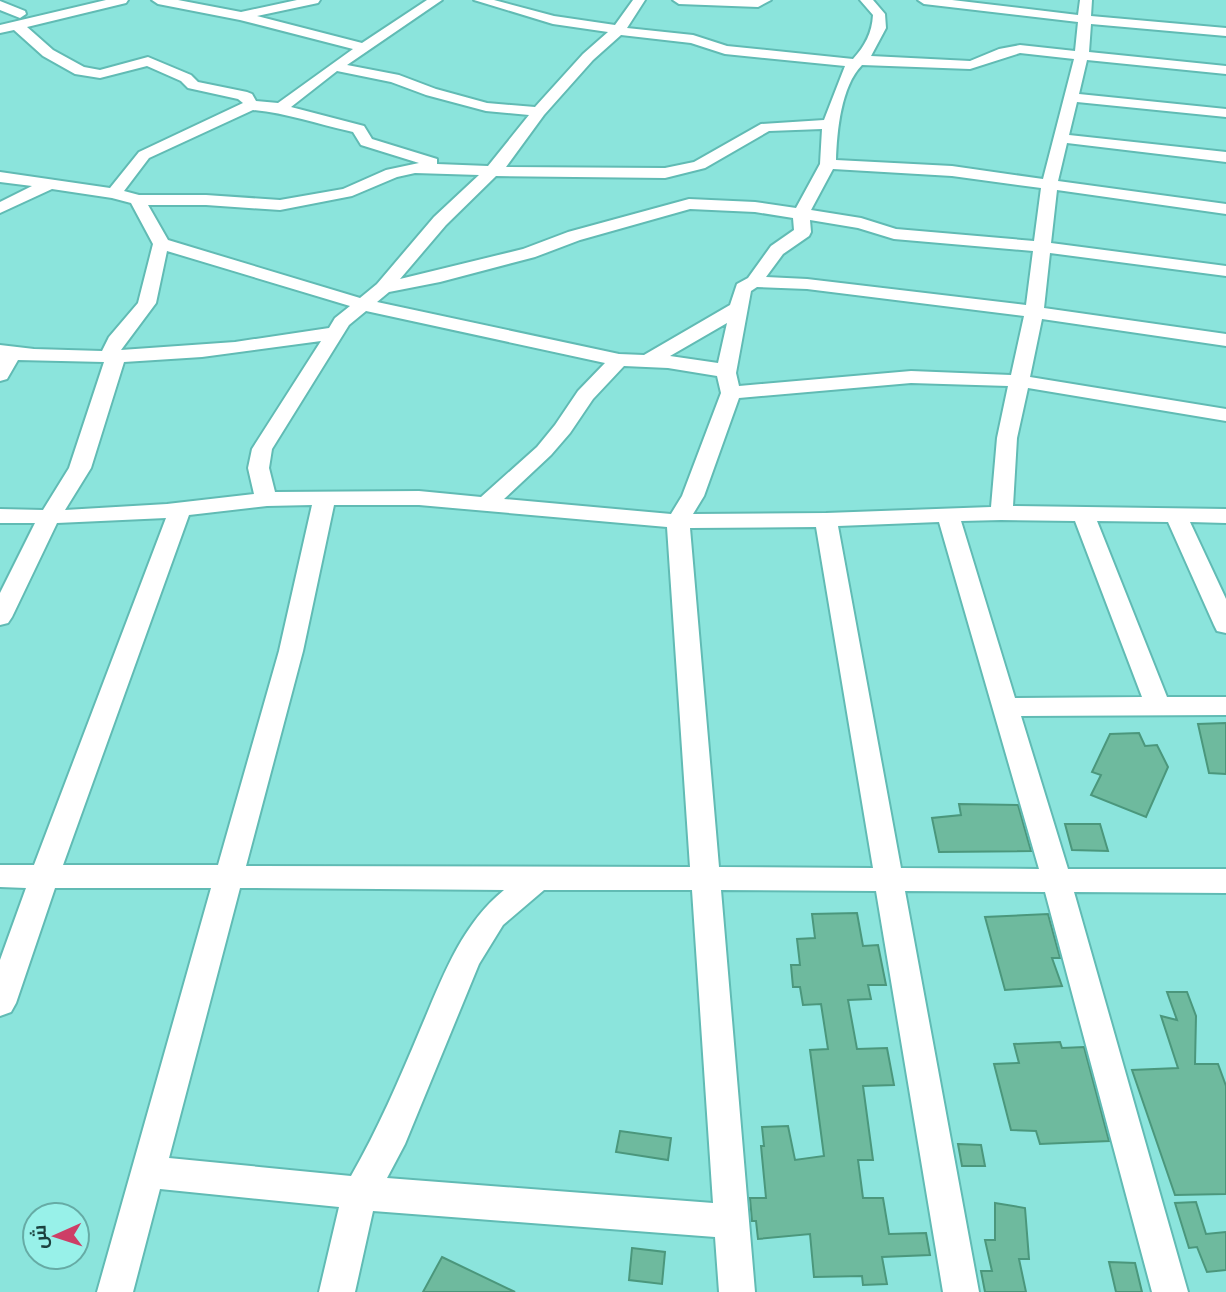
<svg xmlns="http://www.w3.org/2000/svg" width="1226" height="1292" font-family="'Archivo Narrow',Cairo,sans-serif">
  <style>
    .building { fill: #6eba9e; stroke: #4b977c; stroke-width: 2 }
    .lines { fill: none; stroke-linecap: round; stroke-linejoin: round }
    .minor-casing { stroke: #61bbb4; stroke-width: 4 }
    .minor { fill: #fff; fill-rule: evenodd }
  </style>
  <rect width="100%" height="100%" fill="#8be4dc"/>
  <g class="building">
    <polygon points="1226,723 1226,774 1209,773 1198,724"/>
    <polygon points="1139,733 1145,746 1157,745 1168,767 1146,817 1091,795 1101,775 1092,772 1110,734"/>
    <polygon points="959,804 1018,805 1031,851 939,852 932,818 961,815"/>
    <polygon points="1065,824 1100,824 1108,851 1072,850"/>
    <polygon points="857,913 863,946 878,945 886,985 868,985 871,999 848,1000 857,1049 887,1048 894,1085 863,1086 873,1160 858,1160 863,1198 883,1198 889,1234 926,1233 930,1255 882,1257 887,1284 863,1285 862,1276 814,1277 810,1234 758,1239 756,1221 752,1221 750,1198 766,1198 761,1146 764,1146 762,1127 788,1126 795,1160 824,1156 810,1050 828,1049 821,1004 803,1005 800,987 793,987 791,965 800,965 797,939 815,938 812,914"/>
    <polygon points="1048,914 1060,958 1052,958 1062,986 1005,990 985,917"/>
    <polygon points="1167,992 1187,992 1196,1016 1195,1064 1218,1064 1226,1086 1226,1194 1175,1195 1132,1070 1178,1068 1161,1016 1177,1020"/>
    <polygon points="1060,1042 1062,1048 1084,1047 1109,1141 1040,1144 1036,1131 1011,1130 994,1064 1019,1063 1014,1044"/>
    <polygon points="620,1131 671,1138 668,1160 616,1152"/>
    <polygon points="958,1144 981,1145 985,1166 962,1166"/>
    <polygon points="1196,1202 1206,1234 1226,1232 1226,1270 1207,1272 1197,1247 1189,1248 1175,1203"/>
    <polygon points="995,1203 1025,1208 1029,1259 1019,1259 1026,1292 985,1292 981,1271 992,1271 985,1240 995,1240"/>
    <polygon points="632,1248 665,1252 662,1284 629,1280"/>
    <polygon points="442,1257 515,1292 423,1292"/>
    <polygon points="1109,1262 1135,1263 1142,1292 1116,1292"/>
  </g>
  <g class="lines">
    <g class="minor-casing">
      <g id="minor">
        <path d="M106 0H128L126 3 27 27 53 50 84 67 100 70 148 57 191 75 198 82 247 92 252 94 256 101 278 103 353 49 240 20 158 4 152 0H178L241 12 297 0H320L318 3 257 16 362 43 427 0H442L347 65 399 75 436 89 487 103 535 107 583 54 608 32 553 24 474 0H494L554 16 615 25 633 0H645L627 28 693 35 727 46 853 59C865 46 872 33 873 15L860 0H873L885 14 886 28 871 56 970 61 999 49 1020 45 1075 51 1078 22 924 4 918 0H952L1078 15 1080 0H1092L1091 16 1226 28V36L1091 24 1089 52 1226 66V74L1087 60 1079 94 1226 109V117L1077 102 1069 135 1226 152V162L1067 143 1058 181 1226 204V214L1057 190 1051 243 1226 266V276L1050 253 1044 308 1226 334V346L1042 319 1030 377 1226 409V421L1028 388 1017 438 1013 506 1226 509V523L1190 522 1226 599V633L1217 631 1214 625 1168 522 1097 521 1167 697H1226V715L1021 716 1068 869H1226V893L1074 892 1188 1292H1152L1045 892 905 891 979 1292H943L876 891 721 890 755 1292H719L715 1237 373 1211 355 1292H319L339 1207 160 1189 133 1292H97L211 888H55L16 1003 11 1012 0 1016V960L26 888 0 887V865H34L166 518 57 523 12 617 8 623 0 625V593L35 523H0V509L43 510 69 468 104 362 18 360 7 379 0 381V345L34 349 102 351 109 337 138 303 153 244 131 203 112 198 52 189 0 213V202L32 186 0 182V172L110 188 139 152 243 103 238 99 188 88 181 81 147 66 100 78 75 74 43 56 14 30 0 33V25ZM621 35 691 43 725 54 845 66 824 120 761 124 694 162 665 168 506 167 544 115 593 60ZM1020 53 1074 59 1043 179 952 166 836 160C837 131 841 86 862 65L970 69ZM337 71 391 82 426 95 486 111 529 115 488 166 437 164V159L372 139 364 126 291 107ZM253 110C286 113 317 124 349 131L353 132 361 145 419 163 386 170 343 189 280 200 206 195H139L124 191 149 158ZM822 129 820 164 796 208 755 202 689 199 568 232 523 249 400 279 446 225 496 176 665 178 705 168 769 131ZM833 169 952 176 1041 188 1034 241 896 229 861 218 811 210ZM415 173 479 175 434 217 377 284 360 298 168 240 148 205H206L280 210 352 196 397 177ZM690 209 755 212 793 218 794 230 771 246 748 278 737 284 730 305 644 355 619 354 377 302 389 292 440 282 535 257 580 240ZM810 220 858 228 894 239 1033 251 1026 305 807 279 766 277 783 254 809 236 811 232ZM167 251 350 306 335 318 329 328 235 342 121 350 156 303ZM757 287 807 289 1024 316 1011 375 911 371 739 386 736 373 751 291ZM366 311 605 363 578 391 555 425 537 447 481 497 419 491 275 492 269 468 272 449 349 325ZM727 323 718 363 670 356ZM321 341 252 449 248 468 254 494 167 504 65 510 91 468 124 362 202 357ZM624 366 668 368 717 376 721 393 682 496 671 514 504 499 551 455 570 433 593 399ZM911 383 1008 386 997 438 991 507 826 513 693 514 704 496 739 398ZM312 505 279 651 218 865H63L189 515 267 506ZM334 505H419L667 527 690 867 246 866 303 651ZM1001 520 1075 521 1142 697 1015 698 961 521ZM939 522 1039 869 901 868 838 526ZM816 527 873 868 719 867 690 528ZM240 888 504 890C460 926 442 979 420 1030 399 1080 378 1129 351 1176L169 1158ZM544 890H692L713 1203 387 1178 405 1144 479 964 503 925Z"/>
        <polygon points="673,0 771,0 758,7 679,4"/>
        <polygon points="0,1 25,11 26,14 20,18 0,10"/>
      </g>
    </g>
    <use href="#minor" class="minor"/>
  </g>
  <g transform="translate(56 1236) rotate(267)"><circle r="33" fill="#98f1e9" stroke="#66aba5" stroke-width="2"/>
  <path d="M0-5L12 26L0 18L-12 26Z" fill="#cd3e66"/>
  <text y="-10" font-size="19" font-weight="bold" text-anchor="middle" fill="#1c423f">ش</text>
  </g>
</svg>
